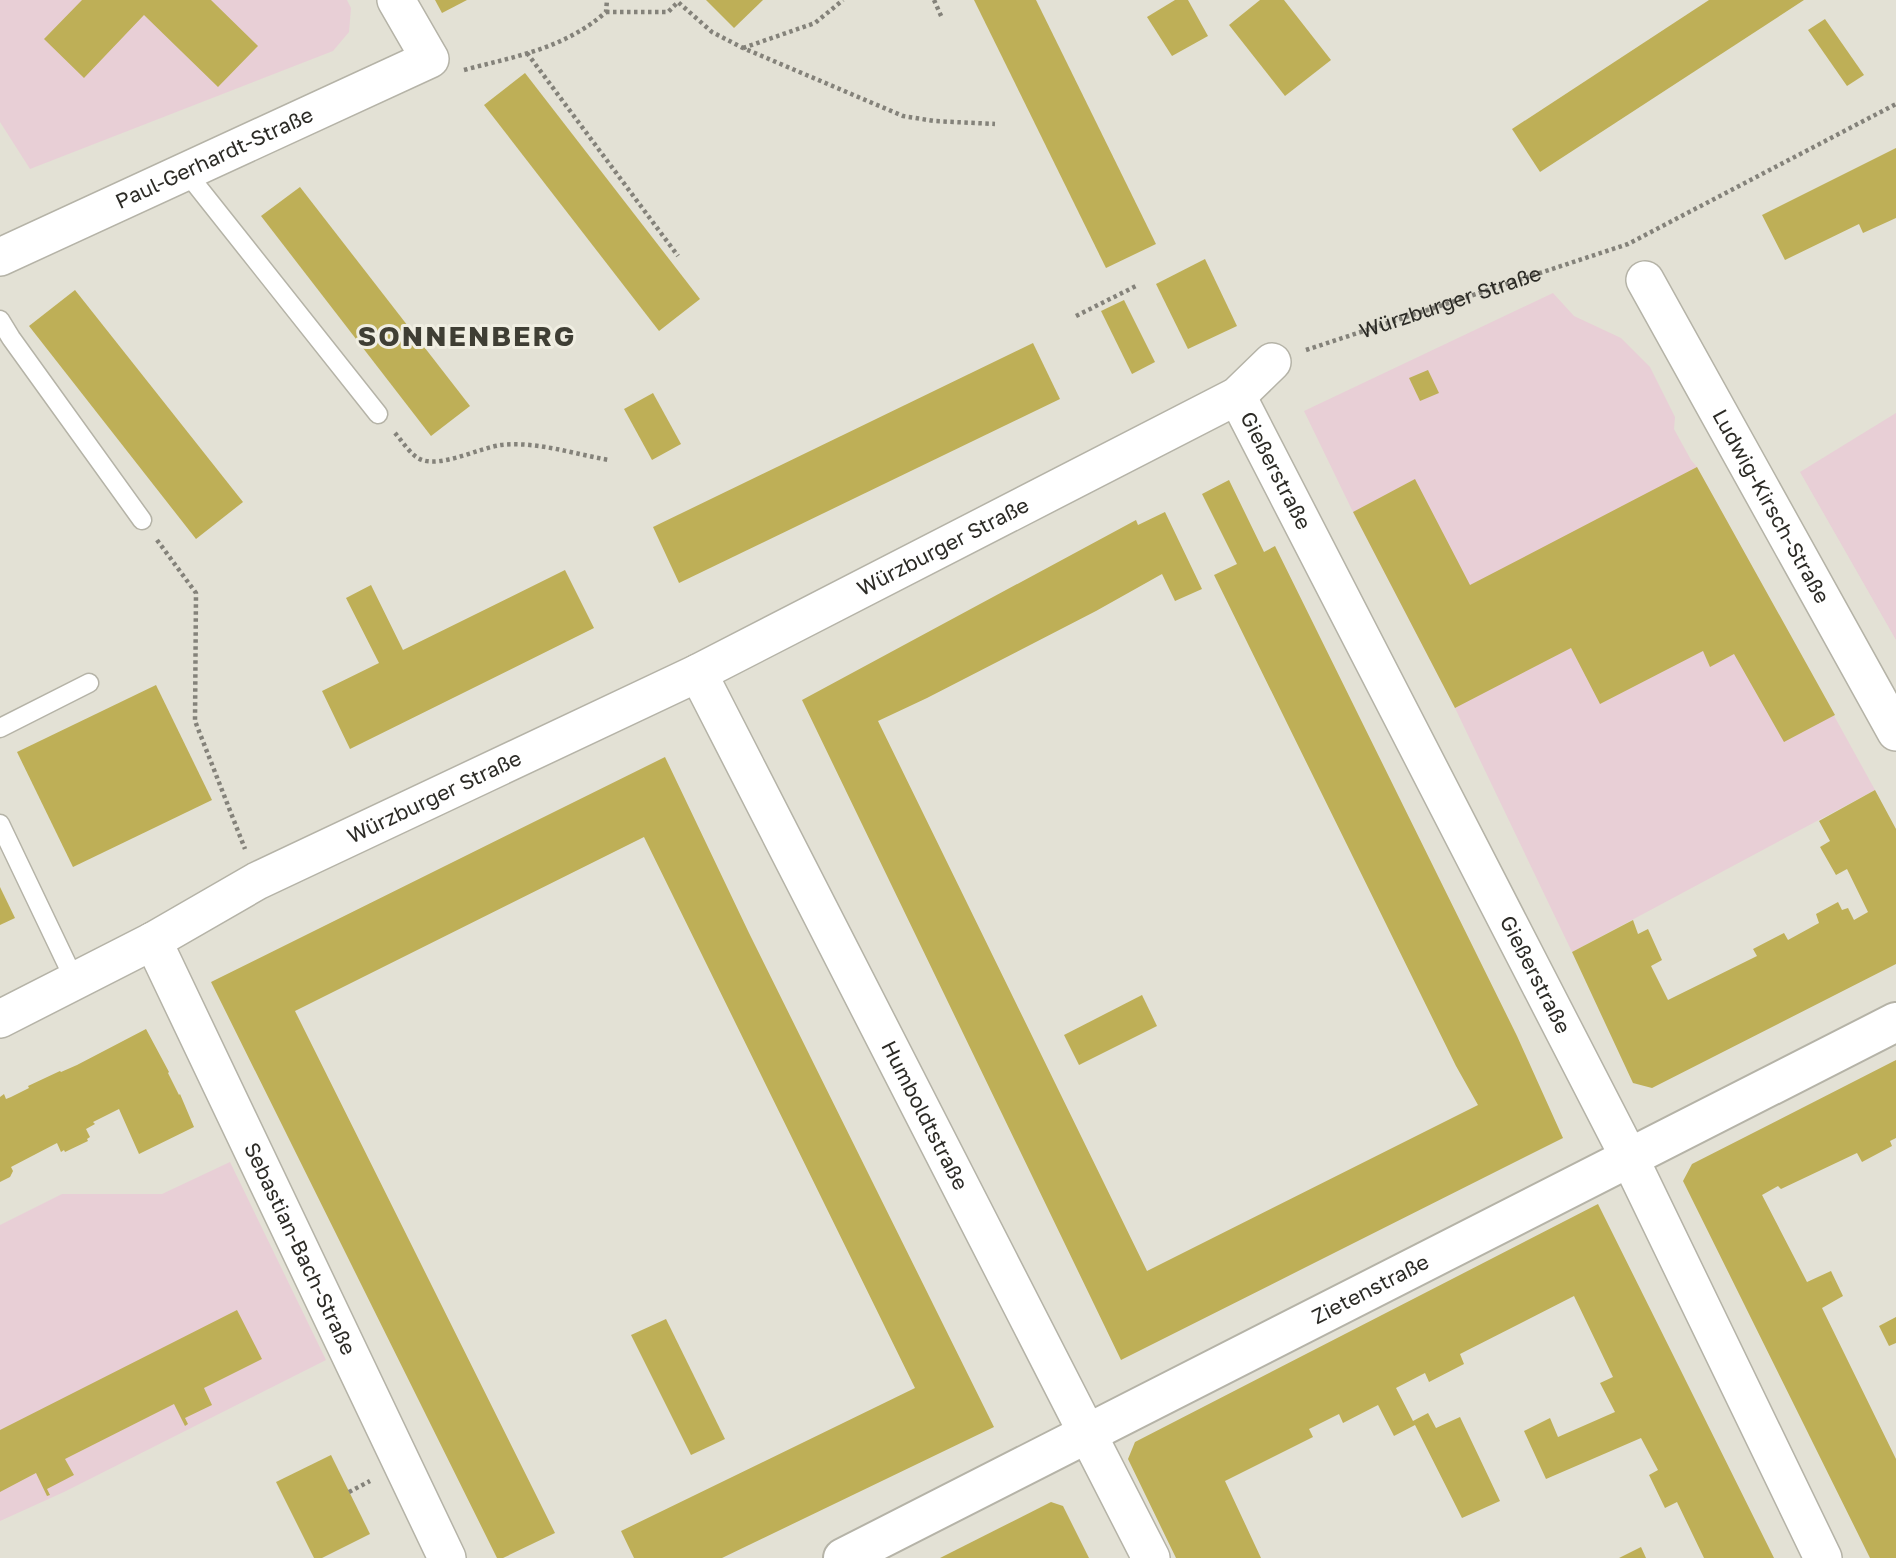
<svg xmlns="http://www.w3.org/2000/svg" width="1896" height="1558" font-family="'Golos Text',sans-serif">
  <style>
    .education { fill: #e8cfd6 }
    .building { fill: #beaf57 }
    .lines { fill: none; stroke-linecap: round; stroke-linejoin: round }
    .service-casing { stroke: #b5b3a7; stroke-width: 21 }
    .minor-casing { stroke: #b5b3a7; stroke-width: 40 }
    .tertiary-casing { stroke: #b5b3a7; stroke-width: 42 }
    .path { stroke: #84827a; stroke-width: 4.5; stroke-dasharray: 3.5 3.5; stroke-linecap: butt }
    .service { stroke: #fff; stroke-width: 18 }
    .minor { stroke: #fff; stroke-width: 37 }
    .tertiary { stroke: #fff; stroke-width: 38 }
    .labels { text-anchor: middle; stroke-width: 6; stroke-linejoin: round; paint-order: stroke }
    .street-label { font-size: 21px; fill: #2c2b26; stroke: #f0eee2 }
    .district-label { font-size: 28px; font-weight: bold; letter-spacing: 2px; fill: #3f3e34; stroke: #f0eee2 }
  </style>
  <rect width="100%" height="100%" fill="#e3e1d5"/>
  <g class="education">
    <polygon points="0,0 347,0 351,8 349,32 333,51 30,169 0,122"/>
    <polygon points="1553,293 1574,316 1621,338 1650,367 1675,417 1674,429 1691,460 1697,467 1875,790 1572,952 1455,708 1353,512 1304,411"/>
    <polygon points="1896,413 1896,640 1800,472"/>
    <polygon points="230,1162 326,1360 64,1492 0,1521 0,1225 62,1194 162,1194"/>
  </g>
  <g class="building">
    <polygon points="82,0 211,0 258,46 218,87 144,15 84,78 44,39"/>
    <polygon points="435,0 467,0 442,13"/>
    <polygon points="706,0 763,0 734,28"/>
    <polygon points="974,0 1036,0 1156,244 1106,268"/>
    <polygon points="1175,0 1188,0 1208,36 1172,56 1147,17"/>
    <polygon points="1260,0 1284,0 1331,60 1285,96 1229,25"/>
    <polygon points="1709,0 1804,0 1540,172 1512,129"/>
    <polygon points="1825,19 1864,75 1847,86 1808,30"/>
    <polygon points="525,73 700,299 659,331 484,105"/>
    <polygon points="1896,148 1896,218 1863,233 1859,224 1785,260 1762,215"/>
    <polygon points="300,187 470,406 431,436 261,216"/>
    <polygon points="1205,259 1237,326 1188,349 1156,284"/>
    <polygon points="75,290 243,502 196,539 29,326"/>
    <polygon points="1124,300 1155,362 1132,374 1101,311"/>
    <polygon points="1033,343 1060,399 679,583 653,527"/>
    <polygon points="1428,370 1439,393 1420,401 1409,378"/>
    <polygon points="653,393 681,444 652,460 624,409"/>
    <polygon points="1697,467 1835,715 1784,742 1734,654 1710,667 1703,651 1600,704 1571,648 1455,708 1353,512 1415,479 1470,585"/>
    <polygon points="1229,480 1264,552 1275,546 1517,1036 1563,1138 1121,1360 802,700 1136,520 1138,525 1165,512 1202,589 1175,601 1162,574 1096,611 927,698 878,721 1147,1271 1478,1105 1456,1066 1214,575 1237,564 1202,494"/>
    <polygon points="565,570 594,628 350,749 322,691 379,663 346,598 371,585 403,650"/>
    <polygon points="156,685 212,800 73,867 17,752"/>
    <polygon points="665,757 749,933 994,1427 722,1558 634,1558 621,1531 915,1388 644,837 295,1011 555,1533 503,1558 497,1558 211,982"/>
    <polygon points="1875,790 1896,829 1896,964 1652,1088 1633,1083 1572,952 1633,920 1638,934 1648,929 1662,960 1651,966 1668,1000 1757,956 1753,949 1784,933 1788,940 1819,923 1816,914 1838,902 1842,910 1848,908 1854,920 1868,912 1847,869 1836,875 1820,847 1830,841 1819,821"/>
    <polygon points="0,887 15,918 0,925"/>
    <polygon points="1142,995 1157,1026 1079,1065 1064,1035"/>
    <polygon points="146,1029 169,1072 168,1073 179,1095 180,1094 194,1127 139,1154 119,1109 93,1122 95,1124 86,1129 90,1137 87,1139 88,1141 65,1152 64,1150 61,1152 57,1143 11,1167 13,1171 10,1177 0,1182 0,1097 4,1094 6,1099 11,1097 29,1088 28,1086 60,1071 61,1072 77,1065"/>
    <polygon points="1896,1060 1896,1138 1890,1141 1892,1146 1862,1162 1857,1153 1781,1189 1778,1186 1762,1195 1807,1282 1831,1271 1843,1296 1822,1308 1896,1459 1896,1558 1870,1558 1683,1181 1692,1164"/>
    <polygon points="1598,1204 1774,1558 1704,1558 1677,1502 1665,1508 1649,1475 1658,1470 1641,1438 1546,1479 1524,1431 1550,1418 1558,1437 1615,1412 1600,1383 1613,1377 1574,1296 1460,1354 1464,1364 1429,1382 1425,1373 1396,1388 1413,1421 1428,1413 1436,1428 1460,1417 1500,1501 1462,1518 1415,1425 1394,1436 1378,1405 1343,1423 1339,1414 1309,1429 1313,1437 1225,1481 1261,1558 1176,1558 1128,1459 1135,1442"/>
    <polygon points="237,1310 262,1359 204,1388 212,1405 185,1418 188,1424 185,1426 174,1404 65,1459 74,1475 47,1489 50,1495 47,1496 36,1473 0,1492 0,1430"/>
    <polygon points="1896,1317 1896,1343 1889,1346 1879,1326"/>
    <polygon points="666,1319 725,1439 691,1455 631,1335"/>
    <polygon points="331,1455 370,1534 322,1558 314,1558 276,1482"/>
    <polygon points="1051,1502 1063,1506 1089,1558 940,1558"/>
    <polygon points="1641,1547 1646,1558 1619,1558"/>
  </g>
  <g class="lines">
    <g class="service-casing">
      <g id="service">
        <polyline points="186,172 378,414"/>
        <polyline points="0,320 11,338 142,520"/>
        <polyline points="0,728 89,683"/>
        <polyline points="0,824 75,981"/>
      </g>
    </g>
    <g class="minor-casing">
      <g id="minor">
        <path id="s2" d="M0 257 430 59 396 0"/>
        <path id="s3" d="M1645 280 1896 732"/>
        <path id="s4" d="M1237 396 1629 1157 1823 1558"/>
        <path id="s5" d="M698 673 1151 1558"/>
        <path id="s6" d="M153 941 447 1558"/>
        <path id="s7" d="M0 1019 153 941 257 881 698 673 1237 396 1272 362"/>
      </g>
    </g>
    <g class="tertiary-casing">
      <g id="tertiary">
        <path id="s8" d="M843 1558 1896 1022"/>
      </g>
    </g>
    <g class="path">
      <polyline points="934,0 942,18"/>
      <polyline points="606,12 668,12 678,2 712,32 743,48 903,116 934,121 995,124"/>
      <polyline points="743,48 815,23 843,0"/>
      <polyline points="527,53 678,256"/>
      <path d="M464 70C516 56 564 49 606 12L607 0"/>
      <polyline points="1076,316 1138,285"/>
      <path id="s1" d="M1306 350 1628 244 1896 104"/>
      <path d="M395 433C403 442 411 456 422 460 443 467 479 448 501 445 536 441 574 454 609 460"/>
      <polyline points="157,540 196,593 195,721 245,849"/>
      <polyline points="349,1492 370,1481"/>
    </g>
    <use href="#service" class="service"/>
    <use href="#minor" class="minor"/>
    <use href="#tertiary" class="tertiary"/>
  </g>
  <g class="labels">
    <g class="street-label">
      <text dy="7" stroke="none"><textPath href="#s2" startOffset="236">Paul-Gerhardt-Straße</textPath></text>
      <text dy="7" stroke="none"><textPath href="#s1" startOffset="152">Würzburger Straße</textPath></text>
      <text dy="7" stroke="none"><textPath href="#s4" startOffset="84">Gießerstraße</textPath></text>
      <text dy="7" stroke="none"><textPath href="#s3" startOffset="259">Ludwig-Kirsch-Straße</textPath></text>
      <text dy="7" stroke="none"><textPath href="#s7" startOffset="1055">Würzburger Straße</textPath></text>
      <text dy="7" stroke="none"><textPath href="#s7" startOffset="488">Würzburger Straße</textPath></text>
      <text dy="7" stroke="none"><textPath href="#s4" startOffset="651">Gießerstraße</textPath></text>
      <text dy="7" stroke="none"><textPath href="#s5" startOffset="497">Humboldtstraße</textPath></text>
      <text dy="7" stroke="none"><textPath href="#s6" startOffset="341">Sebastian-Bach-Straße</textPath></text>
      <text dy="7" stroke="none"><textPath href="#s8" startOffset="592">Zietenstraße</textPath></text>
    </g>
    <g class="district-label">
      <text x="467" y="346">SONNENBERG</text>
    </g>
  </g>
</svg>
